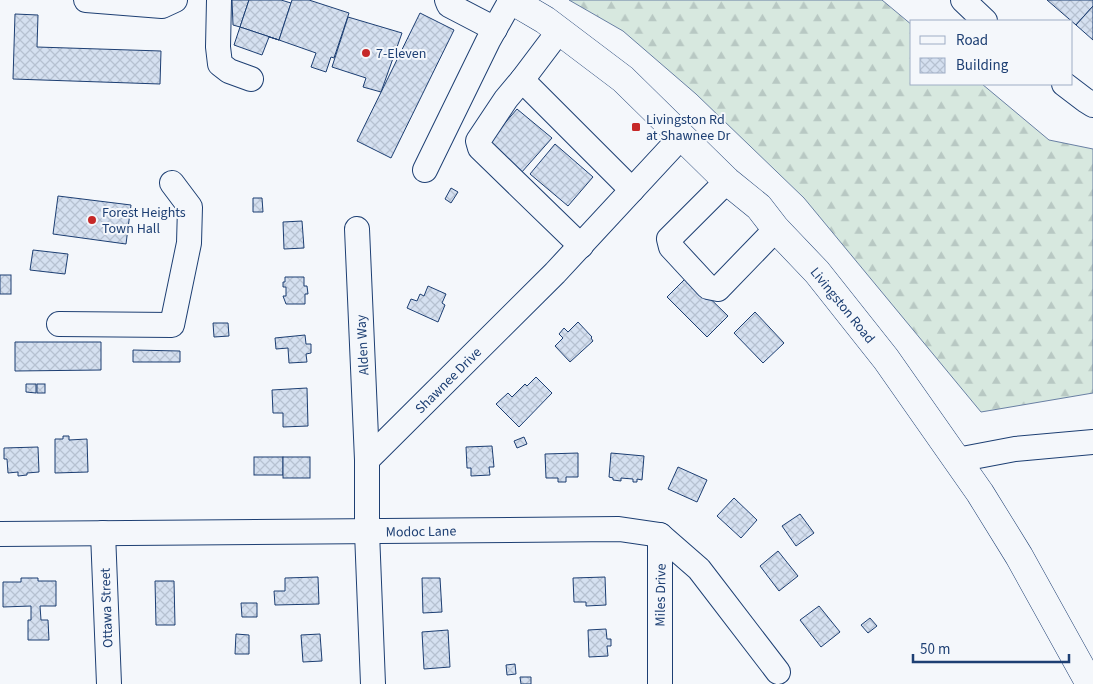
<svg xmlns="http://www.w3.org/2000/svg" width="1093" height="684" font-family="'Source Sans 3',sans-serif">
  <style>
    .forest { fill: url(#forest-firs); stroke: #687fa3 }
    .building { fill: url(#building-cross-hatch); stroke: #1d3f73 }
    .lines { fill: none; stroke-linecap: round; stroke-linejoin: round }
    .minor-casing { stroke: #1d3f73; stroke-width: 26 }
    .major-casing { stroke: #1d3f73; stroke-width: 29 }
    .minor { stroke: #f4f7fb; stroke-width: 24 }
    .major { stroke: #f4f7fb; stroke-width: 28 }
    .poi-dot { fill: #c62828; stroke: #f4f7fb; stroke-width: 2 }
    .labels { text-anchor: middle; stroke-width: 4; stroke-linejoin: round; paint-order: stroke }
    .poi-label { font-size: 14px; fill: #1d3f73; stroke: #f4f7fb; text-anchor: start }
    .street-label { font-size: 14px; fill: #1d3f73; stroke: #f4f7fb }
  </style>
  <defs>
    <pattern id="forest-firs" width="22" height="20" patternUnits="userSpaceOnUse" patternTransform="scale(1.25)"><rect width="22" height="20" fill="#d7e8df"/><path d="M5 1l3.5 6h-7zM16 11l3.5 6h-7z" fill="#b8c8c3"/></pattern>
    <pattern id="building-cross-hatch" width="8" height="8" patternUnits="userSpaceOnUse" patternTransform="scale(1.25)"><rect width="8" height="8" fill="#d5e0f0"/><path d="M0 0l8 8M0 8l8-8" fill="none" stroke="#b6c1d1"/></pattern>
  </defs>
  <rect width="100%" height="100%" fill="#f4f7fb"/>
  <polygon class="forest" points="569,0 882,0 912,25 912,84 982,84 1049,140 1093,149 1093,393 981,412 804,198 696,94 623,31"/>
  <g class="building">
    <polygon points="232,0 249,0 240,27 233,25"/>
    <polygon points="249,0 281,0 291,3 279,40 240,27"/>
    <polygon points="292,0 309,0 349,13 334,58 331,57 326,72 311,67 316,53 279,40"/>
    <polygon points="1047,0 1093,0 1093,6 1076,25"/>
    <polygon points="1093,6 1093,40 1076,25"/>
    <polygon points="420,13 454,30 391,158 357,141"/>
    <polygon points="15,14 38,15 37,47 161,51 160,84 13,79"/>
    <polygon points="348,17 402,33 381,92 363,87 366,78 332,67"/>
    <polygon points="240,27 279,40 269,37 262,55 234,45"/>
    <polygon points="517,109 552,138 521,173 487,144"/>
    <polygon points="555,144 593,177 568,206 530,174"/>
    <polygon points="451,188 458,192 451,203 445,199"/>
    <polygon points="58,196 131,205 126,244 53,234"/>
    <polygon points="253,198 262,198 263,212 253,212"/>
    <polygon points="302,221 304,248 284,249 283,222"/>
    <polygon points="33,250 68,254 65,274 30,270"/>
    <rect x="0" y="275" width="11" height="19"/>
    <polygon points="285,277 304,277 304,286 307,286 308,294 305,294 305,304 286,304 283,296 286,296 286,287 283,287 283,282 285,282"/>
    <polygon points="685,279 690,279 728,316 707,337 667,297"/>
    <polygon points="428,286 446,294 442,303 445,305 438,322 407,308 411,299 417,301 420,294 424,296"/>
    <polygon points="755,312 784,343 763,363 734,333"/>
    <polygon points="578,322 592,337 591,338 593,341 570,362 555,346 563,338 559,334 564,328 568,332"/>
    <polygon points="213,323 228,323 229,336 214,337"/>
    <polygon points="305,335 306,344 311,344 311,353 306,354 307,362 289,363 288,348 276,349 275,338"/>
    <polygon points="15,342 101,342 101,370 15,371"/>
    <polygon points="133,350 180,351 180,362 133,362"/>
    <polygon points="536,377 552,393 519,427 496,404 508,393 512,397 525,384 527,386"/>
    <polygon points="26,384 36,384 36,393 26,392"/>
    <rect x="37" y="384" width="8" height="9"/>
    <polygon points="307,388 308,426 283,427 283,413 273,413 272,390"/>
    <polygon points="63,436 69,436 69,440 87,439 88,472 55,473 55,439 63,439"/>
    <polygon points="524,437 527,444 517,448 514,441"/>
    <polygon points="492,446 494,467 489,467 490,475 471,476 471,468 467,468 466,447"/>
    <polygon points="38,447 39,472 27,473 27,475 18,476 18,472 8,473 7,459 4,459 4,448"/>
    <polygon points="578,453 578,477 566,477 566,482 558,482 558,478 546,478 545,454"/>
    <polygon points="611,453 644,456 642,480 637,479 637,482 633,482 633,479 621,478 621,481 613,480 613,478 609,477"/>
    <rect x="254" y="457" width="29" height="18"/>
    <rect x="283" y="457" width="27" height="21"/>
    <polygon points="678,467 707,480 697,502 668,489"/>
    <polygon points="734,498 757,520 741,538 717,516"/>
    <polygon points="800,514 814,533 796,546 782,526"/>
    <polygon points="778,551 798,576 779,591 760,566"/>
    <polygon points="318,577 319,604 275,605 274,591 285,591 285,578"/>
    <polygon points="605,577 606,605 586,606 586,602 574,602 573,578"/>
    <polygon points="21,578 38,578 38,581 56,581 56,606 40,606 41,620 48,620 49,640 28,640 28,620 31,620 31,606 3,607 3,582 21,582"/>
    <polygon points="422,578 440,578 442,612 423,613"/>
    <polygon points="155,581 174,581 175,625 156,625"/>
    <polygon points="241,603 257,603 257,617 242,617"/>
    <polygon points="819,606 840,632 821,647 800,620"/>
    <polygon points="870,618 877,626 868,633 861,625"/>
    <polygon points="606,629 607,639 611,639 611,646 607,646 608,656 589,657 588,630"/>
    <polygon points="448,630 450,667 424,669 422,632"/>
    <polygon points="236,634 249,635 249,654 235,654"/>
    <polygon points="320,634 322,661 303,662 301,635"/>
    <polygon points="515,664 516,674 507,675 506,665"/>
    <polygon points="520,677 531,677 531,684 521,684"/>
  </g>
  <g class="lines">
    <g class="minor-casing">
      <g id="minor">
        <polyline points="86,0 162,6 175,0"/>
        <polyline points="219,0 218,47 220,64 229,71 251,79"/>
        <polyline points="447,0 449,5 495,29"/>
        <polyline points="963,0 985,21"/>
        <polyline points="559,31 522,80 632,190"/>
        <polyline points="522,80 506,99 478,141 480,148 581,246"/>
        <polyline points="1064,84 1085,100 1093,105"/>
        <polyline points="425,170 488,41 511,0"/>
        <polyline points="727,181 669,239 671,247 708,287 718,289 776,229"/>
        <polyline points="357,229 367,460"/>
        <polyline points="59,324 172,325 189,243 190,207 172,183"/>
        <polyline points="957,460 1015,449 1093,442"/>
        <polyline points="103,533 109,684"/>
        <polyline points="0,534 619,529 660,535 699,569 778,672"/>
        <polyline points="373,684 367,532 367,460 555,273 682,136"/>
        <polyline points="660,684 660,535"/>
      </g>
    </g>
    <g class="major-casing">
      <polyline id="major" points="511,0 545,20 623,79 727,181 759,207 776,229 817,272 886,359 980,493 1019,556 1090,684"/>
    </g>
    <use href="#minor" class="minor"/>
    <use href="#major" class="major"/>
  </g>
  <g class="poi-dot">
    <circle cx="366" cy="53" r="5"/>
    <rect x="631" y="122" width="10" height="10" rx="2.5"/>
    <circle cx="92" cy="220" r="5"/>
  </g>
  <g class="labels">
    <g class="poi-label">
      <text x="376" y="58">7-Eleven</text>
      <text x="646" y="124">Livingston Rd<tspan x="646" dy="16">at Shawnee Dr</tspan></text>
      <text x="102" y="217">Forest Heights<tspan x="102" dy="16">Town Hall</tspan></text>
    </g>
    <g class="street-label">
      <text transform="translate(843 305) rotate(51)" y="5">Livingston Road</text>
      <text transform="translate(362 345) rotate(-93)" y="5">Alden Way</text>
      <text transform="translate(448 380) rotate(-45)" y="5">Shawnee Drive</text>
      <text transform="translate(421 531) rotate(-1)" y="5">Modoc Lane</text>
      <text transform="translate(660 595) rotate(-89)" y="5">Miles Drive</text>
      <text transform="translate(106 608) rotate(-92)" y="5">Ottawa Street</text>
    </g>
  </g>
  <rect x="910" y="20" width="162" height="65" fill="#f4f7fb" stroke="#9eadc5"/>
  <rect x="920" y="36" width="25" height="8" fill="#f4f7fb" stroke="#9eadc5"/>
  <text x="956" y="45" font-size="15" fill="#1d3f73">Road</text>
  <rect x="920" y="58" width="25" height="15" fill="url(#building-cross-hatch)" stroke="#9eadc5"/>
  <text x="956" y="70" font-size="15" fill="#1d3f73">Building</text>
  <path d="M913 654v8h156v-8" fill="none" stroke="#1d3f73" stroke-width="2.5"/>
  <text x="920" y="654" font-size="15" fill="#1d3f73" stroke="#f4f7fb" stroke-width="4" paint-order="stroke">50 m</text>
</svg>
